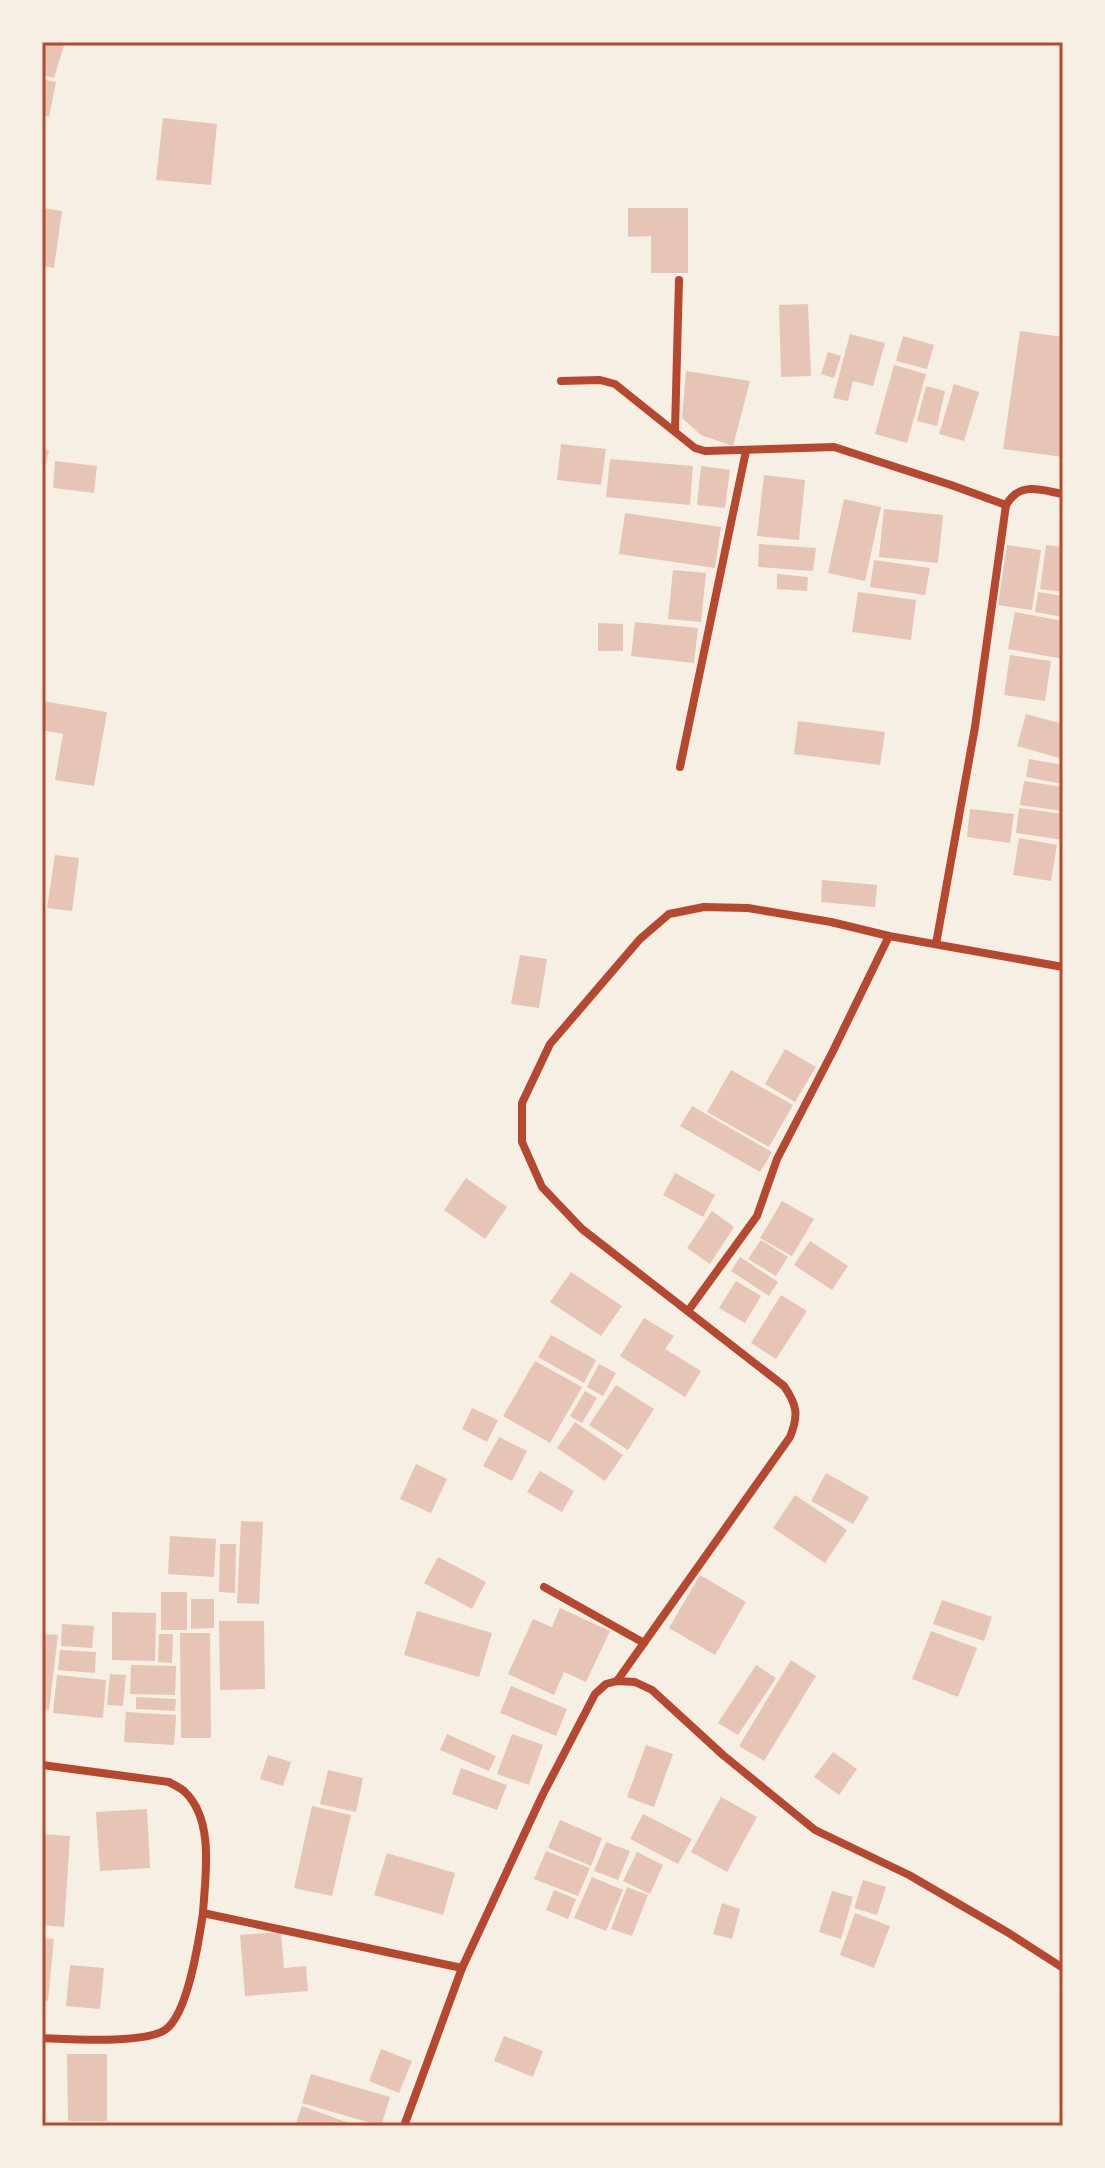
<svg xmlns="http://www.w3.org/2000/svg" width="1105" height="2168" font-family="Inter,sans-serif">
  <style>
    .building { fill: #e6c5b7 }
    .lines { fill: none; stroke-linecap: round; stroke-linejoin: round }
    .minor { stroke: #b5482f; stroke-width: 8 }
    .neatline { fill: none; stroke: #b5482f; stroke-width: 3 }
  </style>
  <rect width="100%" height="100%" fill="#f6efe4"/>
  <g class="building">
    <polygon points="42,42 65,42 54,78 42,75"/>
    <polygon points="42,79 56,82 49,117 42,115"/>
    <polygon points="163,118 217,124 211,185 156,180"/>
    <polygon points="42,208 62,211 54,268 42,266"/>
    <polygon points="628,208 688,208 688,273 651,273 651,236 628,237"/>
    <polygon points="808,304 811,376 781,377 779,305"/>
    <polygon points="1020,331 1063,337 1063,457 1003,449"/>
    <polygon points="850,334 885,343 873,386 853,381 848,401 833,398"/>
    <polygon points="903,336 934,345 927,369 896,361"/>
    <polygon points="828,352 841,356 834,378 821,374"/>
    <polygon points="894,365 926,374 907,443 875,434"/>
    <polygon points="686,371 750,381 733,446 701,435 682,418"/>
    <polygon points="954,384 979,392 964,441 939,434"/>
    <polygon points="926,386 945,391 937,426 917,421"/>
    <polygon points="561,444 606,449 601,485 557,480"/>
    <polygon points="42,449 49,450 45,467 42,466"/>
    <polygon points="610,459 693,466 690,505 606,497"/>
    <polygon points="55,461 97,466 94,493 53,488"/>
    <polygon points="701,466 730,470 725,508 697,505"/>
    <polygon points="764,475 805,480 799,540 757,536"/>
    <polygon points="844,499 881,507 865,581 828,573"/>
    <polygon points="884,509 943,515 938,563 879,557"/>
    <polygon points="625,513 721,527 715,568 619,554"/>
    <polygon points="759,544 816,548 813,571 758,567"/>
    <polygon points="1007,545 1041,550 1032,610 998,605"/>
    <polygon points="1046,545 1063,547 1063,592 1040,589"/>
    <polygon points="874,560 930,568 925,595 870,587"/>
    <polygon points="673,570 706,573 701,622 668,619"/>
    <polygon points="777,574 808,577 807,591 777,589"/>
    <polygon points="858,592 916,600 911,640 852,632"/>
    <polygon points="1038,592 1063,596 1063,617 1035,612"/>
    <polygon points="1015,612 1063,621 1063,659 1008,649"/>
    <polygon points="635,622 698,628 694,663 631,656"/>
    <polygon points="598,623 623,624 623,651 598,651"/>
    <polygon points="1010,655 1051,661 1045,701 1004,695"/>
    <polygon points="43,701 107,712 94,786 55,780 63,734 42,730"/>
    <polygon points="1026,714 1063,724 1063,759 1017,746"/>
    <polygon points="798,721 885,732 880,765 794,754"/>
    <polygon points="1029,759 1063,765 1063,784 1026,777"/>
    <polygon points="1024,781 1063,787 1063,811 1020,805"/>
    <polygon points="1019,808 1063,814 1063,840 1016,833"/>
    <polygon points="970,809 1014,814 1010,843 967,837"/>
    <polygon points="1019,838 1057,845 1051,881 1013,875"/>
    <polygon points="55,855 79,858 72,911 47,908"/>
    <polygon points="822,880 877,885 875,907 821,902"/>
    <polygon points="520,955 547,959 539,1008 511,1004"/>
    <polygon points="785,1049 816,1067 795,1102 765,1084"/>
    <polygon points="731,1070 793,1105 769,1147 707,1112"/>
    <polygon points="692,1106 772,1152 760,1172 680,1126"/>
    <polygon points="675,1173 715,1195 703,1217 663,1195"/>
    <polygon points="466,1178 507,1207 485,1239 444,1210"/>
    <polygon points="782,1201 814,1219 792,1256 760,1238"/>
    <polygon points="712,1211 734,1227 710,1264 687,1248"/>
    <polygon points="761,1240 788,1257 776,1276 748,1259"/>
    <polygon points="810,1241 848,1266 832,1290 794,1265"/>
    <polygon points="740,1257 778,1282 769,1296 731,1271"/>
    <polygon points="571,1272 622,1306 601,1336 550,1302"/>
    <polygon points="736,1281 761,1296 745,1323 719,1308"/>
    <polygon points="781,1295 807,1311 776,1359 751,1343"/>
    <polygon points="644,1318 674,1336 665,1349 701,1371 685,1397 620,1356"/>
    <polygon points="551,1335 596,1360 584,1383 538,1357"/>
    <polygon points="535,1361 582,1387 550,1443 503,1416"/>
    <polygon points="599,1364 616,1373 603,1396 587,1387"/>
    <polygon points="616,1385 654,1409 628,1450 589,1425"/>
    <polygon points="585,1391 597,1398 582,1423 570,1416"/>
    <polygon points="472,1408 498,1420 487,1442 462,1429"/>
    <polygon points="575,1422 623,1455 605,1481 557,1448"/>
    <polygon points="499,1437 527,1451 512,1481 483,1466"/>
    <polygon points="416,1464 447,1479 431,1513 400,1499"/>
    <polygon points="540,1471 574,1491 562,1512 527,1492"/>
    <polygon points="826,1473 869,1497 853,1524 811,1501"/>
    <polygon points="795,1495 847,1530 825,1563 773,1528"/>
    <polygon points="241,1521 263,1522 259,1604 237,1603"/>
    <polygon points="170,1536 216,1539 214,1577 168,1574"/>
    <polygon points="220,1544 236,1544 235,1593 219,1592"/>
    <polygon points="438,1557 486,1582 472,1609 424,1583"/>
    <polygon points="700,1575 746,1602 715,1655 669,1628"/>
    <rect x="161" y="1592" width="26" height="38"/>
    <polygon points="191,1599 214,1599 214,1628 191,1629"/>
    <polygon points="942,1600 992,1617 984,1641 933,1624"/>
    <polygon points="560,1608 610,1631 586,1682 564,1672 554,1695 508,1674 533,1619 552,1627"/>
    <polygon points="417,1611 492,1633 479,1677 404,1655"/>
    <polygon points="112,1612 156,1613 155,1661 112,1660"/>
    <polygon points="219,1621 264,1621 265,1689 220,1690"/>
    <polygon points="62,1624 94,1626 92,1648 61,1646"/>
    <polygon points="931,1631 977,1648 958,1697 912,1679"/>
    <polygon points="180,1633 210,1633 211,1738 181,1738"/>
    <polygon points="42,1634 58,1635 49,1710 42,1709"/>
    <polygon points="159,1634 173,1634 172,1663 158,1662"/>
    <polygon points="60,1650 96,1652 95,1673 58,1670"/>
    <polygon points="791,1660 816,1676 764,1761 739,1746"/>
    <polygon points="131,1665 176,1666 175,1695 130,1694"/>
    <polygon points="756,1665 776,1678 738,1735 718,1723"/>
    <polygon points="110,1674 126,1675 123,1706 107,1705"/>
    <polygon points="57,1675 106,1680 103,1718 53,1713"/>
    <polygon points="511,1686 567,1709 556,1736 500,1713"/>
    <polygon points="136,1697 176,1699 175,1711 136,1709"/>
    <polygon points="126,1712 176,1715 174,1745 124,1742"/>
    <polygon points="447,1734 496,1756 489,1771 440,1750"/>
    <polygon points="512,1734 543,1745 529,1785 497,1774"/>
    <polygon points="646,1745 673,1754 654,1807 627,1797"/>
    <polygon points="833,1752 857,1769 839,1795 814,1777"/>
    <polygon points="268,1755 291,1762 283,1786 260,1779"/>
    <polygon points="461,1768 507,1785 497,1810 452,1794"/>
    <polygon points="328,1770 363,1778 356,1812 320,1804"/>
    <polygon points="721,1797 757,1817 727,1872 691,1852"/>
    <polygon points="312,1806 351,1815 332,1896 294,1888"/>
    <polygon points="147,1809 150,1868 100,1871 96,1812"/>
    <polygon points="643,1814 692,1839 678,1864 630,1839"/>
    <polygon points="560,1820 602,1838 591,1866 548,1848"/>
    <polygon points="42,1834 70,1836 64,1927 42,1925"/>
    <polygon points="606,1842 630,1851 618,1880 594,1871"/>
    <polygon points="546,1851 590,1868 578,1896 534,1879"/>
    <polygon points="637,1852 663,1865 650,1894 623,1881"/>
    <polygon points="387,1853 455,1873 443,1915 374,1895"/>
    <polygon points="592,1877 623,1890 606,1931 574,1918"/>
    <polygon points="863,1880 886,1887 877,1915 854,1908"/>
    <polygon points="627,1887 648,1895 632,1936 611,1929"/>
    <polygon points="554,1890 576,1899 568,1919 546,1910"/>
    <polygon points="832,1891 853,1897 841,1939 819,1932"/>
    <polygon points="722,1903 740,1909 732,1939 713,1934"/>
    <polygon points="855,1913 890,1926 874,1968 840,1955"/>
    <polygon points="281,1932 284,1968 306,1966 308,1991 245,1996 240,1935"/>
    <polygon points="42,1938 54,1939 48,2001 42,2000"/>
    <polygon points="70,1965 104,1968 100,2009 66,2006"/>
    <polygon points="504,2036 543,2051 533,2077 494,2061"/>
    <polygon points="381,2049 412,2061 399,2093 369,2081"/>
    <polygon points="67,2054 107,2054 107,2121 68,2121"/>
    <polygon points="311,2074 390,2097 381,2126 302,2103"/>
    <polygon points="302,2106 357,2126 295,2126"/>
  </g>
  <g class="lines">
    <g class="minor">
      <polyline points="561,381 600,380 615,384 695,448 705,451 834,447 951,485 1006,505"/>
      <polyline points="675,430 679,280"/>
      <polyline points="680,767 746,451"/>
      <path d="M936 944 975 727 1006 505C1020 481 1040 490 1063 494"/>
      <polyline points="688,1311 757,1216 777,1159 832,1053 889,936"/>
      <polyline points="544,1587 644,1643"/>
      <path d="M617 1681 790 1437C799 1415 797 1405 784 1386L582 1229 542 1187 522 1142V1103L550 1044 640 939 669 914 704 907 748 908 831 922 889 936 1063 967"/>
      <path d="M42 1765 169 1782C174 1785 181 1788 185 1792 215 1821 205 1877 203 1913L462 1968"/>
      <path d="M42 2038C69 2039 144 2044 165 2030 188 2015 199 1940 203 1913"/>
      <polyline points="404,2126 462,1968 542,1796 595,1694 606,1684 617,1681 635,1682 652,1690 723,1755 815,1830 909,1875 1007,1932 1063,1968"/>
    </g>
  </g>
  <rect width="1105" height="2168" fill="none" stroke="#f6efe4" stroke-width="88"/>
  <rect x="44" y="44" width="1017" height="2080" class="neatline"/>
</svg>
